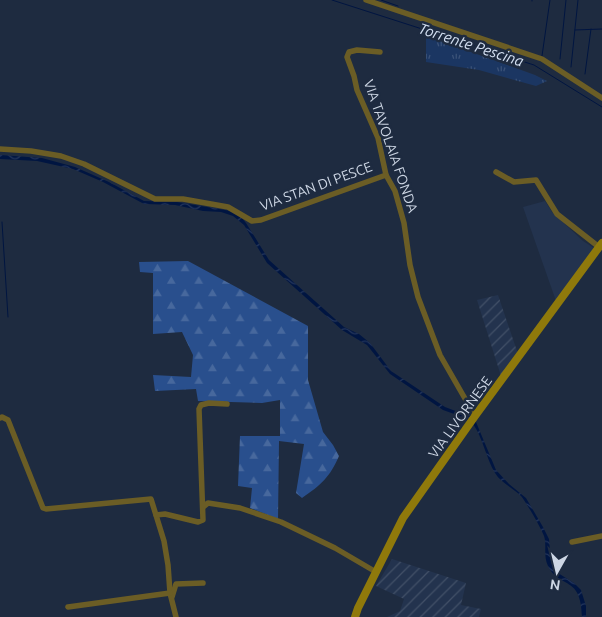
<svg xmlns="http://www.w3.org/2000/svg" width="602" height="617" font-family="Ubuntu,sans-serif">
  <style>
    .built { fill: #23334e }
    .industrial { fill: url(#industrial-furrows) }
    .grass { fill: url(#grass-tufts) }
    .forest { fill: url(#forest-firs) }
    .water { fill: url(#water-waves) }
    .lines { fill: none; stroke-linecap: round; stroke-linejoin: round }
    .stream { stroke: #001541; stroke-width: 1 }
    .street { stroke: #6b5d25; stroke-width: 5.5 }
    .secondary { stroke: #8f790b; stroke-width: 8 }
    .labels { text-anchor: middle; stroke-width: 5; stroke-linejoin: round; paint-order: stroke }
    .street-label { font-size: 14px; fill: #cdd6e4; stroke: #1e2b40 }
    .water-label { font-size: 15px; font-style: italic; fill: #d4e0f2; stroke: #1e2b40 }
  </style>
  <defs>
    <pattern id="industrial-furrows" width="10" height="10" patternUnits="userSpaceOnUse" patternTransform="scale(1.25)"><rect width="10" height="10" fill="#23334e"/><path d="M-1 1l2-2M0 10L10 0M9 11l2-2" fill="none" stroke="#425067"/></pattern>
    <pattern id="grass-tufts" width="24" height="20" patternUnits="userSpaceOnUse" patternTransform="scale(1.25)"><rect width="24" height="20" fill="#1b3662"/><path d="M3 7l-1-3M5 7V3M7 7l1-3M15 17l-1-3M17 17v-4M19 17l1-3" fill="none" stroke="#3b5278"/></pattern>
    <pattern id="forest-firs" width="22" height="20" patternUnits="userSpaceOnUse" patternTransform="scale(1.25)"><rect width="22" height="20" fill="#294f8d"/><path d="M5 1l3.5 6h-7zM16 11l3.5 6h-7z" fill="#47689d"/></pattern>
    <pattern id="water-waves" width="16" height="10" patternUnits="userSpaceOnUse" patternTransform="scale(1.25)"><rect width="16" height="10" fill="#001541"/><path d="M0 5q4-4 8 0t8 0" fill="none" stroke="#24365c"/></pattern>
  </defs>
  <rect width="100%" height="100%" fill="#1e2b40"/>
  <polygon class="built" points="545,201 552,212 583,241 594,248 556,301 523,207"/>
  <g class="industrial">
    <polygon points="498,295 518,354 501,376 477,300"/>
    <polygon points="392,559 466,583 461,605 481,609 479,617 387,617 400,611 404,599 376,586"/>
  </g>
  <polygon class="grass" points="426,36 535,75 547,81 536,86 479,70 426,62"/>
  <path class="forest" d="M188 261 308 326V380L323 432 333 445 339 456C330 477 321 485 302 498L296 493 304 444 279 441 278 519 250 508 252 488 238 486 240 436H280V400L262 403 198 401 196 389 155 391 153 375 191 377 193 355 182 332 153 334V273L140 272 139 262Z"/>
  <path class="water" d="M0 155 42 158 75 167 109 182 144 201 177 202 231 211 242 218 246 223 269 260 344 327 359 334 370 343 391 371 445 407 469 416 476 422 496 470 509 484 526 498 543 527 549 539 551 563 558 573 574 583 581 590 586 606V617H582C581 574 560 590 548 566 543 556 547 545 544 536 541 528 526 502 521 496 513 488 501 483 495 473 486 458 483 438 473 424L468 419 443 410 390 374 367 345 342 330 267 263 244 225 233 216 221 212 203 211 175 205 144 204 103 182 73 169 37 161 0 159Z"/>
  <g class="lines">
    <g class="stream">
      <polyline points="332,0 534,65 602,107"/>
      <polyline points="381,0 398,6"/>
      <polyline points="532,0 532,1"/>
      <polyline points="575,30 602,29"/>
      <polyline points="542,56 550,0"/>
      <polyline points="560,59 566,0"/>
      <polyline points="571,67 578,0"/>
      <polyline points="585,74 591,29"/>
      <polyline points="2,222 8,317"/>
    </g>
    <g class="street">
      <polyline points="366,0 542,59 602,98"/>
      <polyline points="380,52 357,50 349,52 347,57 354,76 357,90 378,138 386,175 395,191 404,223 410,265 418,297 440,355 475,416"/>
      <polyline points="0,149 31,151 61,156 84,164 155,199 183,199 228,207 252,221 261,220 386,175"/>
      <polyline points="496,172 514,182 536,180 557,214 599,247"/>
      <polyline points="0,418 2,417 8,420 43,508 46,509 151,499 164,541 168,565 170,593 176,617"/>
      <polyline points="203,507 208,503 240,508 281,522 335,548 376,572"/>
      <polyline points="156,515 165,514 198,522 203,520 199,409 201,405 209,403 227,404"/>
      <polyline points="572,542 602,536"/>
      <polyline points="172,597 176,584 203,583"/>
      <polyline points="68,607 170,593"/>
    </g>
    <polyline class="secondary" points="355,617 358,608 403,518 475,416 602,243"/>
  </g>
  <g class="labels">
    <g class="street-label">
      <text transform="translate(391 146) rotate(71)" y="5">VIA TAVOLAIA FONDA</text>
      <text transform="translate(316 186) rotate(-20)" y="5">VIA STAN DI PESCE</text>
      <text transform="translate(460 417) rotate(-54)" y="5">VIA LIVORNESE</text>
    </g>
    <g class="water-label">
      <text transform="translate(471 45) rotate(18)" y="5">Torrente Pescina</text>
    </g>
  </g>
  <g transform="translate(557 572) rotate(188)" stroke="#1e2b40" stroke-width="4" paint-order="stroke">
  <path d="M0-4L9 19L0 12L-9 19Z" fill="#cdd6e4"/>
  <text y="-8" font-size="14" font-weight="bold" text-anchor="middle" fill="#cdd6e4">N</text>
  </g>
</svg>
